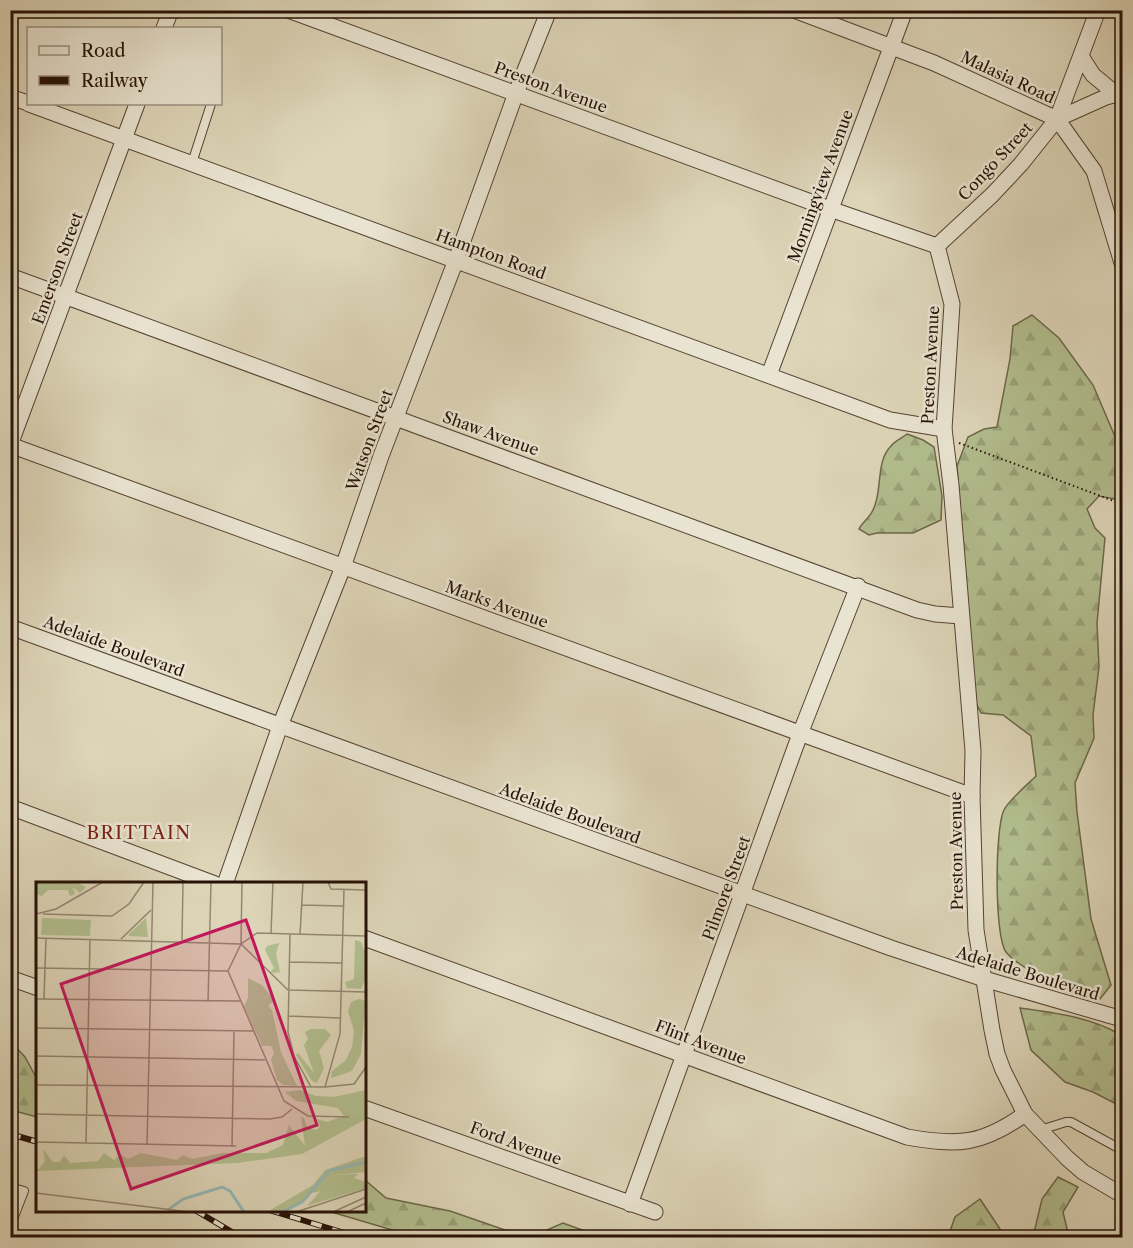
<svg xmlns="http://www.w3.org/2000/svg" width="1133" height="1248" font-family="'Libre Caslon Text',serif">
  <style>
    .forest { fill: url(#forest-firs); stroke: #6c674a; stroke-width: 1.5 }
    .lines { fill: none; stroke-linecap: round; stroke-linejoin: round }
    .service-casing { stroke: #544232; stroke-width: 10 }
    .minor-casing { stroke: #544232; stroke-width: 17 }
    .path { stroke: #261106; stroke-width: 2; stroke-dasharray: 1.5 3; stroke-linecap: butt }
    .service { stroke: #e9e4d1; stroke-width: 8 }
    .minor { stroke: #e9e4d1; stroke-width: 15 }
    .rail-casing { stroke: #261106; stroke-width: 6 }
    .rail { stroke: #e9e4d1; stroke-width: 4; stroke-dasharray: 11; stroke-linecap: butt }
    .labels { text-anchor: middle; stroke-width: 5; stroke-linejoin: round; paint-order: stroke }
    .street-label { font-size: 16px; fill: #261106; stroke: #e9e4d1 }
    .neighbourhood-label { font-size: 18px; letter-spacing: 1.5px; fill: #7a1f14; stroke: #e9e4d1 }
    .inset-river { fill: none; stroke: #94b8b5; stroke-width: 3 }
    .inset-road { fill: none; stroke: #948771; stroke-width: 1.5 }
    .view { fill: #c2185b; fill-opacity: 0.15; stroke: #c2185b; stroke-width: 3 }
    .inset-edge { fill: none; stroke: #261106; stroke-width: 3 }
  </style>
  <defs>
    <pattern id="forest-firs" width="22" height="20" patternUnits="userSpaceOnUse" patternTransform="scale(1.5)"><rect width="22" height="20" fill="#b2bd8e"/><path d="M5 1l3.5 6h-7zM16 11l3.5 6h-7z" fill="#99a179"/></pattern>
  </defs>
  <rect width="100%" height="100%" fill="#ddd5b8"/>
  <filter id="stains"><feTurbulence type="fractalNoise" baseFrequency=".00333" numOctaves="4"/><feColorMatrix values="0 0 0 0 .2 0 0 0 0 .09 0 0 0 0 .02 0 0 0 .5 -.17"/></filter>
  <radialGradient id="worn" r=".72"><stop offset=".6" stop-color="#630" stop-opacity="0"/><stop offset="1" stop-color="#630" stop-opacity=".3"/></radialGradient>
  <g class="forest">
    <path d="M1032 315 1059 338 1093 385 1122 453V497L1120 500 1099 496 1087 509 1095 528 1105 538 1097 623 1099 667 1093 715 1094 738 1075 783 1077 812 1091 919 1111 985 1100 999C1077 994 1020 970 1006 952 994 936 995 827 1004 810 1008 801 1028 784 1036 776L1031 736 1003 715 981 713 974 699 957 466 968 437 984 429 997 427 1010 359 1013 326Z"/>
    <path d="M907 434 923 440 934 447 942 496 941 520 913 533H877L869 535 859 529C863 522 870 517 873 510 883 491 875 462 891 446 895 441 902 438 907 434Z"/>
    <path d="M1020 1008C1055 1013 1091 1017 1121 1035L1122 1107 1093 1092 1065 1082 1031 1050Z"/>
    <polygon points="10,1041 25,1057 37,1079 37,1117 11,1110"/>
    <polygon points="1058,1177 1078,1187 1063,1212 1069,1237 1033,1237 1042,1199"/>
    <polygon points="365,1180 386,1198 450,1211 505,1230 540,1233 563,1223 585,1231 595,1237 416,1237 328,1211 364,1210"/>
    <polygon points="980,1199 1004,1235 1004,1237 948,1237 955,1217"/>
  </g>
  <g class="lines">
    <g class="service-casing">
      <g id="service">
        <polyline points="192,163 211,104"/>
        <polyline points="1040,1130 1066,1122 1071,1122 1122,1150"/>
        <polyline points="10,1187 24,1191 10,1227"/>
      </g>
    </g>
    <g class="minor-casing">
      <g id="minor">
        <polyline points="288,10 830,209 937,246"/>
        <polyline points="794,10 934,63 1057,119 1094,171 1122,263"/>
        <polyline points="164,28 171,10"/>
        <polyline points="1081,56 1093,75 1116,94"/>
        <polyline points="10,97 28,103"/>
        <polyline points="29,104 890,420 944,429"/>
        <polyline points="1057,119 1098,10"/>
        <polyline points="937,246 952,304 944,429 951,485 973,751 972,796 976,930 992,1030 997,1054 1003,1070 1025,1114 1067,1158 1083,1172 1122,1195"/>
        <polyline points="937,246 992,195 1021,164 1057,119 1106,97 1122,93"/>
        <polyline points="10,276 917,610 935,614 961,616"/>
        <polyline points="769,375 905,10"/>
        <polyline points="10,445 972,796"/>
        <polyline points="10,445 137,104"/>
        <polyline points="10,627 891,948 984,979 1122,1019"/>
        <polyline points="10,807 215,884"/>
        <polyline points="225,884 280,726 343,567 381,456 456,260 516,93 549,10"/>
        <path d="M364 938 907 1137C958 1146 982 1145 1025 1114"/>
        <polyline points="10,978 38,988"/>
        <polyline points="364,1108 655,1212"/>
        <polyline points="630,1204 800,734 858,586"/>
      </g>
    </g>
    <polyline class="path" points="959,443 1122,504"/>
    <use href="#service" class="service"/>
    <use href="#minor" class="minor"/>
    <g class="rail-casing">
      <g id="rail">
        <polyline points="10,1134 38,1142"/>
        <polyline points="195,1210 242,1238"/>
        <polyline points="269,1210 361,1238"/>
      </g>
    </g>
    <use href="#rail" class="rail"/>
  </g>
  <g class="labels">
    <g class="street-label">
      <text transform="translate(1008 77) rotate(25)" y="6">Malasia Road</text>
      <text transform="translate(551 87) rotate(20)" y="6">Preston Avenue</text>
      <text transform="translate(995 161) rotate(-47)" y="6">Congo Street</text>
      <text transform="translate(820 186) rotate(-70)" y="6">Morningview Avenue</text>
      <text transform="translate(491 254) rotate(20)" y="6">Hampton Road</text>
      <text transform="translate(57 268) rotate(-70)" y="6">Emerson Street</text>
      <text transform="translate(930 365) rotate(-87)" y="6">Preston Avenue</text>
      <text transform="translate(491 433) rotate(20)" y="6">Shaw Avenue</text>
      <text transform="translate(369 440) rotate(-70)" y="6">Watson Street</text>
      <text transform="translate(497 604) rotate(20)" y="6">Marks Avenue</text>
      <text transform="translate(114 646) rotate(20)" y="6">Adelaide Boulevard</text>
      <text transform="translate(570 813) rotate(20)" y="6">Adelaide Boulevard</text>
      <text transform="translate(956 851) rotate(-91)" y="6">Preston Avenue</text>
      <text transform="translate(726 888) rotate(-70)" y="6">Pilmore Street</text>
      <text transform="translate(1028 973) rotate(17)" y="6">Adelaide Boulevard</text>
      <text transform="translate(701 1042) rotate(21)" y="6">Flint Avenue</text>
      <text transform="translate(516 1143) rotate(20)" y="6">Ford Avenue</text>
    </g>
    <g class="neighbourhood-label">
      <text x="139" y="839">BRITTAIN</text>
    </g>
  </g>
  <g transform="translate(36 882)">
    <rect width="330" height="330" fill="#ddd5b8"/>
    <path d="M322 292 318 296 330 300V306L271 324 299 293Z" fill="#b2bd8e"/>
    <path d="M0 0H40L50 5 44 11 36 5 39 12 34 14 32 8H12L6 14 0 12ZM319 58 325 60 330 72 329 98 325 107 311 106 309 100 318 97ZM243 61 240 72 244 90 239 91 234 90 238 86 229 68 231 64ZM212 96 226 103 238 118 232 124 236 128 245 170 261 204 247 203 241 198 235 178 238 171 235 164H226L208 124 212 116ZM323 117 328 118 329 125 325 172 316 189 295 196 296 189 310 178 316 165 318 149 312 129 315 120ZM275 147H289L295 153 283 169 288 186 281 201 276 199 260 173 262 171 278 191 268 163 272 157 269 150ZM264 208 280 214 298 215 330 208V237L266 272 201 281 0 289 9 280 7 267 17 280H24L28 273 34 281 62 279 68 271 78 278 84 272 92 277 105 271 141 278 147 273 156 277 186 271H230L247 263 253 243 269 264 265 235 268 236 271 246 281 248 284 244 281 237 291 240 308 234 302 226 260 219 249 210Z" fill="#b2bd8e"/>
    <path d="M330 274V290L299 293 286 309 275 311 266 320 246 330H231L277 303 289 288Z" fill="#b2bd8e"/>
    <path d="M6 36 55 38 54 54 5 53ZM110 36 112 55 93 54V52Z" fill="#b2bd8e"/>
    <path class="inset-river" d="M132 328 147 317 186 305 194 309 208 330M246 330 266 320 293 289 330 280"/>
    <path class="inset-road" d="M292 0 295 7 330 8M266 23 307 24M0 32 20 27 67 0M7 32 76 34 93 22 108 0M235 51 237 0M254 52 252 150 258 174 275 205M264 52 267 0M0 56 205 62 252 108 330 110M85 57 115 28M146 58 147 0M205 62 206 0M253 80 306 81M0 86 192 89M192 89 248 219 272 234 313 235M192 89 205 62 221 51 330 54M0 117 204 119M8 117 10 56M172 120 175 0M252 134 304 136M0 146 217 149M0 174 229 178M0 203 289 205 318 202 330 185M289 205 304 152 308 7M0 232 234 237 246 235 256 227M0 260 200 264M50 261 54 57M111 262 117 0M196 264 198 150M0 311 153 330M260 330 330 307M297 330 330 315M311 330 330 321"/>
    <path class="view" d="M210 38 281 243 95 307 25 102Z"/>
    <rect width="330" height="330" class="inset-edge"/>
  </g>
  <rect width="1133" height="1248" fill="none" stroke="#ddd5b8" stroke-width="36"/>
  <rect x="12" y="12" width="1109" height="1224" fill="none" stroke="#261106" stroke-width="3"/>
  <rect x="18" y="18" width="1097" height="1212" fill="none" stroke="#261106" stroke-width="1.5"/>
  <rect x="27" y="27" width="195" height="78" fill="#e9e4d1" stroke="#9b9080" stroke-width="1.5"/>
  <rect x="39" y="46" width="30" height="9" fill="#e9e4d1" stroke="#9b9080" stroke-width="1.5"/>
  <text x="81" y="57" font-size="18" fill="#261106">Road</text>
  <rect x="39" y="76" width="30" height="9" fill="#261106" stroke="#9b9080" stroke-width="1.5"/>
  <text x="81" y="87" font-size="18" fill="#261106">Railway</text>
  <rect width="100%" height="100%" filter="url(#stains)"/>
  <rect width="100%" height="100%" fill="url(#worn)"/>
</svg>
